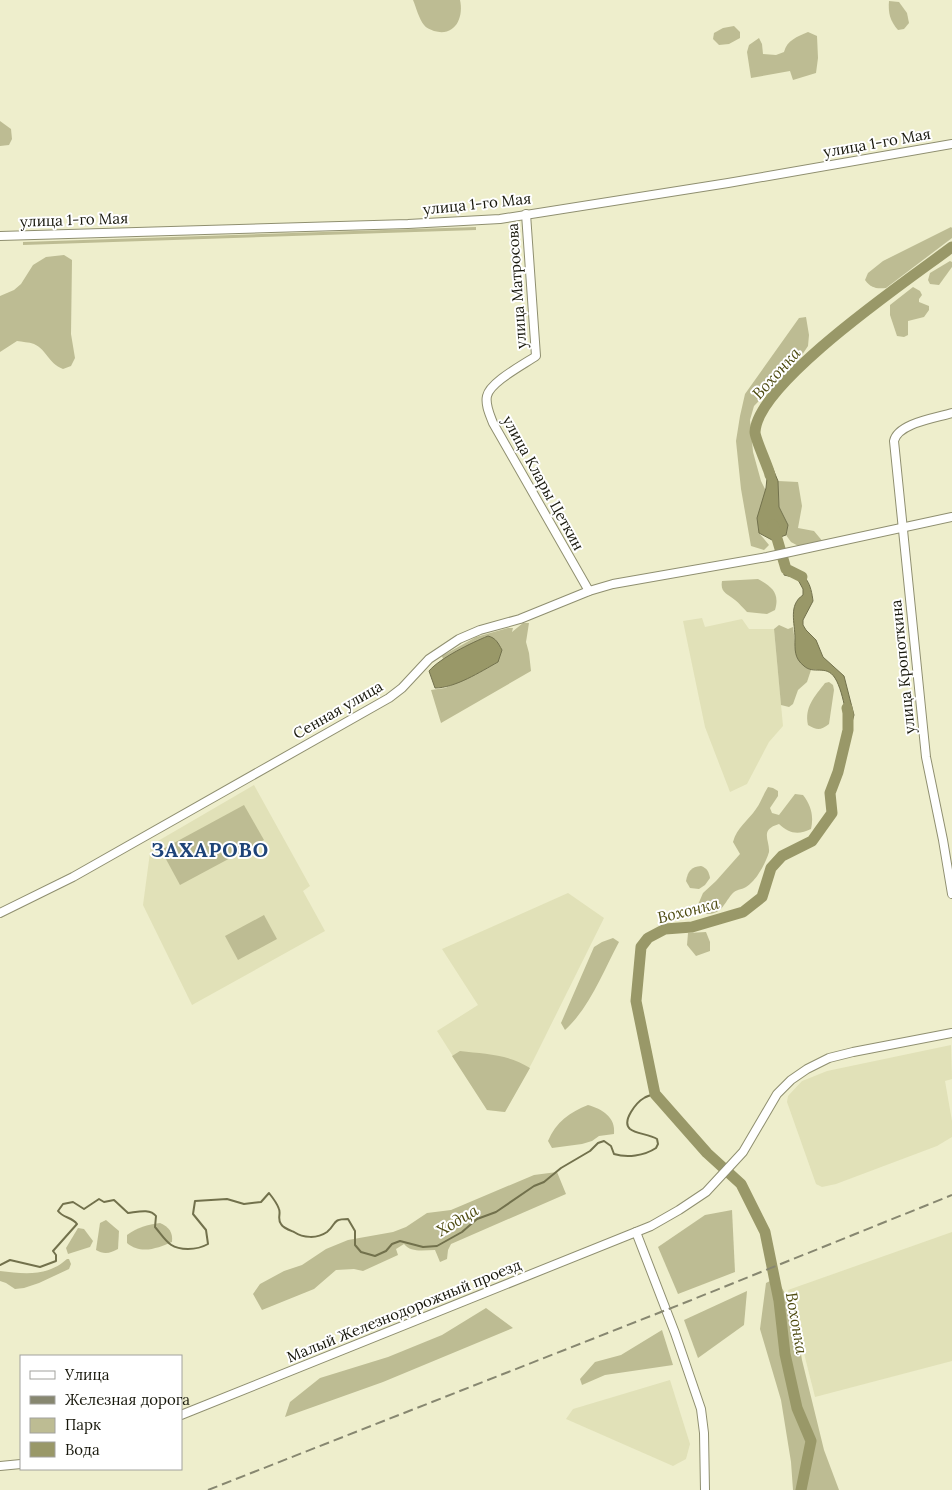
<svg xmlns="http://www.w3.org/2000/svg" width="952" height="1490" font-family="Lora,serif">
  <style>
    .built { fill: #e1e1b8 }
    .green { fill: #bdbc93 }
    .water { fill: #999868; stroke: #72714c }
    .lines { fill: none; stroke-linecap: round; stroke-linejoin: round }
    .stream { stroke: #72714c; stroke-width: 2 }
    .river { stroke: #999868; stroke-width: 11 }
    .secondary-casing { stroke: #8f8f70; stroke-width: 10 }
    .secondary { stroke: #fff; stroke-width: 8 }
    .rail { stroke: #878770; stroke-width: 2; stroke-dasharray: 10 5; stroke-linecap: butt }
    .labels { text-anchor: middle; stroke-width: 4; stroke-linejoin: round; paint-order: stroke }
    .street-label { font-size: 15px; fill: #17170b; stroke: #fff }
    .water-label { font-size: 16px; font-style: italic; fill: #4e4b11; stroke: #fff }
    .district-label { font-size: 20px; font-weight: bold; letter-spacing: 1px; fill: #1d4378; stroke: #fff }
  </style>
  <rect width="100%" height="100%" fill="#eec"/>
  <g class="built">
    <polygon points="702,618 705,627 742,619 749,629 774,629 783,726 769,742 747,784 730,792 705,727 683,621"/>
    <polygon points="254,785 310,886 303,891 325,931 192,1005 143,905 151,845"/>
    <polygon points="568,893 604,918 533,1061 505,1112 487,1110 437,1031 478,1005 442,949"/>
    <polygon points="951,1045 952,1079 945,1081 952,1121 952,1137 937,1146 836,1184 822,1187 816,1184 787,1102 788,1096 802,1081 827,1071"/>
    <polygon points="952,1232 952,1361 815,1397 788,1290"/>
    <polygon points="670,1380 690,1444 686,1459 673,1466 566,1419 573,1409"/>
  </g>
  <g class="green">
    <path d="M413 0H460C464 18 455 37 434 31 430 29 426 28 424 25 419 19 416 7 413 0Z"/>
    <path d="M889 1 899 2 907 13 909 23 904 29 898 30C890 21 888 13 889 1Z"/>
    <polygon points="734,26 740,32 740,38 729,44 719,45 713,39 714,33 723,28"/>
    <path d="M808 32 817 36 818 58 816 73 793 80 790 71 751 78 747 52 749 45 759 38 762 44 763 54 776 55 784 52C787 40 797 37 808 32Z"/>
    <polygon points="0,121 11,129 12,139 9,145 0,146"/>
    <polygon points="476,227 476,230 23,245 23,242"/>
    <path d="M951 227 952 228V238L886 288C876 289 871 288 865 280L868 273 883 261Z"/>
    <path d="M64 255 72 260 71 334 75 358 71 366 63 369C48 363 47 350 34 344 29 342 22 342 17 341L0 352V296L14 290 21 284 33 265 46 257Z"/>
    <polygon points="950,261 952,262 952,267 939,285 930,284 928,280 930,273"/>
    <polygon points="913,287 920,291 922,295 919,299 919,302 929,306 929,310 924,317 908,321 908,335 904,337 897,336 890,315 890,305"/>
    <polygon points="806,317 809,335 808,346 798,361 754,406 750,420 753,452 761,481 766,491 759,533 769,545 764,550 751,546 741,489 736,441 740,416 745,394 799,318"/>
    <polygon points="778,481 798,482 802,506 798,528 814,531 824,543 802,548 791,542 786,535 788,525 779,507"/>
    <path d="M758 579C772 587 780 593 775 610L767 614 747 612C743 608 739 603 735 600 727 593 720 593 722 581Z"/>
    <polygon points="523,623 529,623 526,642 529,653 531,671 441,723 431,690 445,688 476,674 498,662 488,636 449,657 443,659 442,656 476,637 508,628 513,628 512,632"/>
    <polygon points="779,625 788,629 793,627 795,643 805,667 811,670 807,682 798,690 793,704 789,707 781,705 774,629"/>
    <path d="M829 682 833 685 834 690 829 724C820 731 817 730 808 725 804 707 815 696 825 683Z"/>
    <path d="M768 787 773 788 778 791V796L770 808 772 813 779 815 795 794 803 795C811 805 814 816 811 829 799 835 789 834 779 824 759 830 770 840 769 852 767 859 763 867 759 873 756 878 751 884 746 887 741 890 736 889 732 894 722 906 722 915 703 914L697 907 703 893 716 881 740 854 733 842C737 827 748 821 756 809 761 802 763 795 768 787Z"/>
    <polygon points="244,805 264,840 180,885 161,850"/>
    <path d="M701 866C707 868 709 872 710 878L705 885 699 889 690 888 686 881C688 871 691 867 701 866Z"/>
    <polygon points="264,915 277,939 238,960 225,936"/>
    <polygon points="706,932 710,942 710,951 696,956 687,945 688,933"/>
    <path d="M613 938 619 942C603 972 590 1007 565 1030L561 1023 594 947 602 942Z"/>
    <path d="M460 1051C485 1054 508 1054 530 1068L505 1112 487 1110 452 1056Z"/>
    <path d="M588 1105C602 1109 616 1117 614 1134L599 1136 592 1141 582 1144 552 1148 548 1141C556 1122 570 1112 588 1105Z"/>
    <path d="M557 1172 566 1194 451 1244 448 1250 447 1259 440 1262 435 1250C424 1250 411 1253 404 1244L396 1249 398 1255 363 1271 354 1269 336 1270 314 1289 262 1310 253 1294 260 1284 284 1271 302 1265 326 1249 348 1240 393 1232 406 1227 427 1213 451 1210 534 1175Z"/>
    <polygon points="732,1210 735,1272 678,1294 658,1247 705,1215"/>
    <path d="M106 1220 119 1231 118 1249C111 1253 104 1255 96 1250L100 1223Z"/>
    <path d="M160 1223C169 1227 173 1232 172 1242 158 1248 141 1255 127 1243V1235C138 1227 147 1225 160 1223Z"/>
    <polygon points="78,1228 84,1229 93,1241 90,1247 68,1254 66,1248"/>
    <path d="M67 1259H69L71 1264 69 1269 39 1283 24 1288 15 1289 6 1283 0 1281V1271C24 1274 47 1277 67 1259Z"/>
    <polygon points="776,1278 793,1307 802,1360 824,1450 839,1490 793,1490 791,1462 781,1400 760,1329 766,1283"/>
    <polygon points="747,1291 744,1325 698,1358 684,1320"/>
    <polygon points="486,1308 513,1328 383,1382 285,1417 290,1402 320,1378 388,1357 442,1335"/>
    <polygon points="662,1330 673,1365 605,1375 582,1385 580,1379 595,1362 621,1355"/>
  </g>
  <g class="water">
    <polygon points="766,461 770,462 778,481 779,507 788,525 786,535 772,540 759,533 757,518 766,488 767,478 764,466"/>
    <path d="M788 570C807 572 811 585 813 601L803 620V625L806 630 816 640 823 657 844 676 854 715 852 722 848 723C846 718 846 713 845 708 843 699 840 686 835 678 826 664 814 675 804 666 794 658 795 650 795 638 795 623 788 605 803 595V589L797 578 784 575V572Z"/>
    <path d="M488 636C496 638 498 643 502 650L498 662C480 672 455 688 435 688L429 671C440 658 471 643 488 636Z"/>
  </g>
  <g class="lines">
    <path class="stream" d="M0 1265 10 1260 40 1267 56 1261V1255L53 1251 77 1224C72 1217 63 1218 58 1211L63 1204 73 1202 84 1209 99 1199 104 1202 114 1200 128 1213C137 1212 150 1208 156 1216L155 1227C166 1240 169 1249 188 1249 196 1249 201 1248 208 1244L206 1230 193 1214 195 1201 227 1199 244 1204 261 1202 269 1193C273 1198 277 1203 279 1209 281 1214 277 1219 281 1224 283 1228 289 1230 294 1232 303 1238 317 1239 327 1232 337 1224 331 1219 348 1219L355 1231V1245L361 1252 375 1256 386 1251 392 1244 400 1241 423 1247 437 1246 462 1232 477 1219 496 1212 534 1186 544 1182 561 1168 590 1151 598 1143 604 1141 611 1146 614 1154C627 1158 644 1156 656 1148L658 1144 657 1139C649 1134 636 1134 630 1129 621 1121 637 1102 644 1098 647 1096 651 1095 655 1094"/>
    <g class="river">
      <path d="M770 475C768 466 755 439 755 432 757 382 911 278 952 247"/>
      <polyline points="773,525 786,569 802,577"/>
      <polyline points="801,1490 811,1441 797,1408 785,1354 779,1301 765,1232 741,1184 707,1153 655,1094 636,1001 641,947 648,938 665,929 692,927 743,912 762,897 771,868 782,856 812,841 832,813 830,793 838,772 848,730 848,713 847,708"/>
    </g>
    <g class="secondary-casing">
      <g id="secondary">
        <path d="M526 214 536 356C523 365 490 382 487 396 485 405 490 415 493 423L589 591"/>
        <polyline points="0,236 408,224 500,219 728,183 952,144"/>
        <path d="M952 413C936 418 898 423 894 441L926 757 943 840 952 894"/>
        <polyline points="0,913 73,877 389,698 402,688 429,659 459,639 480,630 520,619 589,591 613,584 767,557 952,517"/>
        <polyline points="636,1232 675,1333 701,1409 704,1433 705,1490"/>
        <polyline points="181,1415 651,1226 679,1210 706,1192 743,1152 777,1094 791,1080 807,1069 829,1058 853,1052 952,1033"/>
        <polyline points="0,1466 21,1464"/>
      </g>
    </g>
    <use href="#secondary" class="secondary"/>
    <polyline class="rail" points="208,1490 689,1301 952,1195"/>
  </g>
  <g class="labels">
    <g class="street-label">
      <text transform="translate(877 143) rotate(-10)" y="5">улица 1-го Мая</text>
      <text transform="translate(477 204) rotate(-6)" y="5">улица 1-го Мая</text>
      <text transform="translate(74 220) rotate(-2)" y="5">улица 1-го Мая</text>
      <text transform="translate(517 286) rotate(-94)" y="5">улица Матросова</text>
      <text transform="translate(543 483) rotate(61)" y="5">улица Клары Цеткин</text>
      <text transform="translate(903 667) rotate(-96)" y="5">улица Кропоткина</text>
      <text transform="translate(338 710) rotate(-30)" y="5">Сенная улица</text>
      <text transform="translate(404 1311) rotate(-22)" y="5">Малый Железнодорожный проезд</text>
    </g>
    <g class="water-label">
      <text transform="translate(776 373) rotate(-48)" y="6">Вохонка</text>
      <text transform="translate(688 910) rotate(-14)" y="6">Вохонка</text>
      <text transform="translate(457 1220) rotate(-31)" y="6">Ходца</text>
      <text transform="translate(797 1323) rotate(80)" y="6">Вохонка</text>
    </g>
    <g class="district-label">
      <text x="210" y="857">ЗАХАРОВО</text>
    </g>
  </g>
  <rect x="20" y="1355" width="162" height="115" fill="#ffffff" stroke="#a2a29d"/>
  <rect x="30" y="1371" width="25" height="8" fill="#ffffff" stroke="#a2a29d"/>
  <text x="65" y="1380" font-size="15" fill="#17170b">Улица</text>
  <rect x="30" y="1396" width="25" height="8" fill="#878770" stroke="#a2a29d"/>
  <text x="65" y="1405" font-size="15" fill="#17170b">Железная дорога</text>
  <rect x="30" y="1418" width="25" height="15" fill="#bdbc93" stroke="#a2a29d"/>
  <text x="65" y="1430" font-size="15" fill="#17170b">Парк</text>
  <rect x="30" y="1442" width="25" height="15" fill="#999868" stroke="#a2a29d"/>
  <text x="65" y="1455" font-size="15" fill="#17170b">Вода</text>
</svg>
